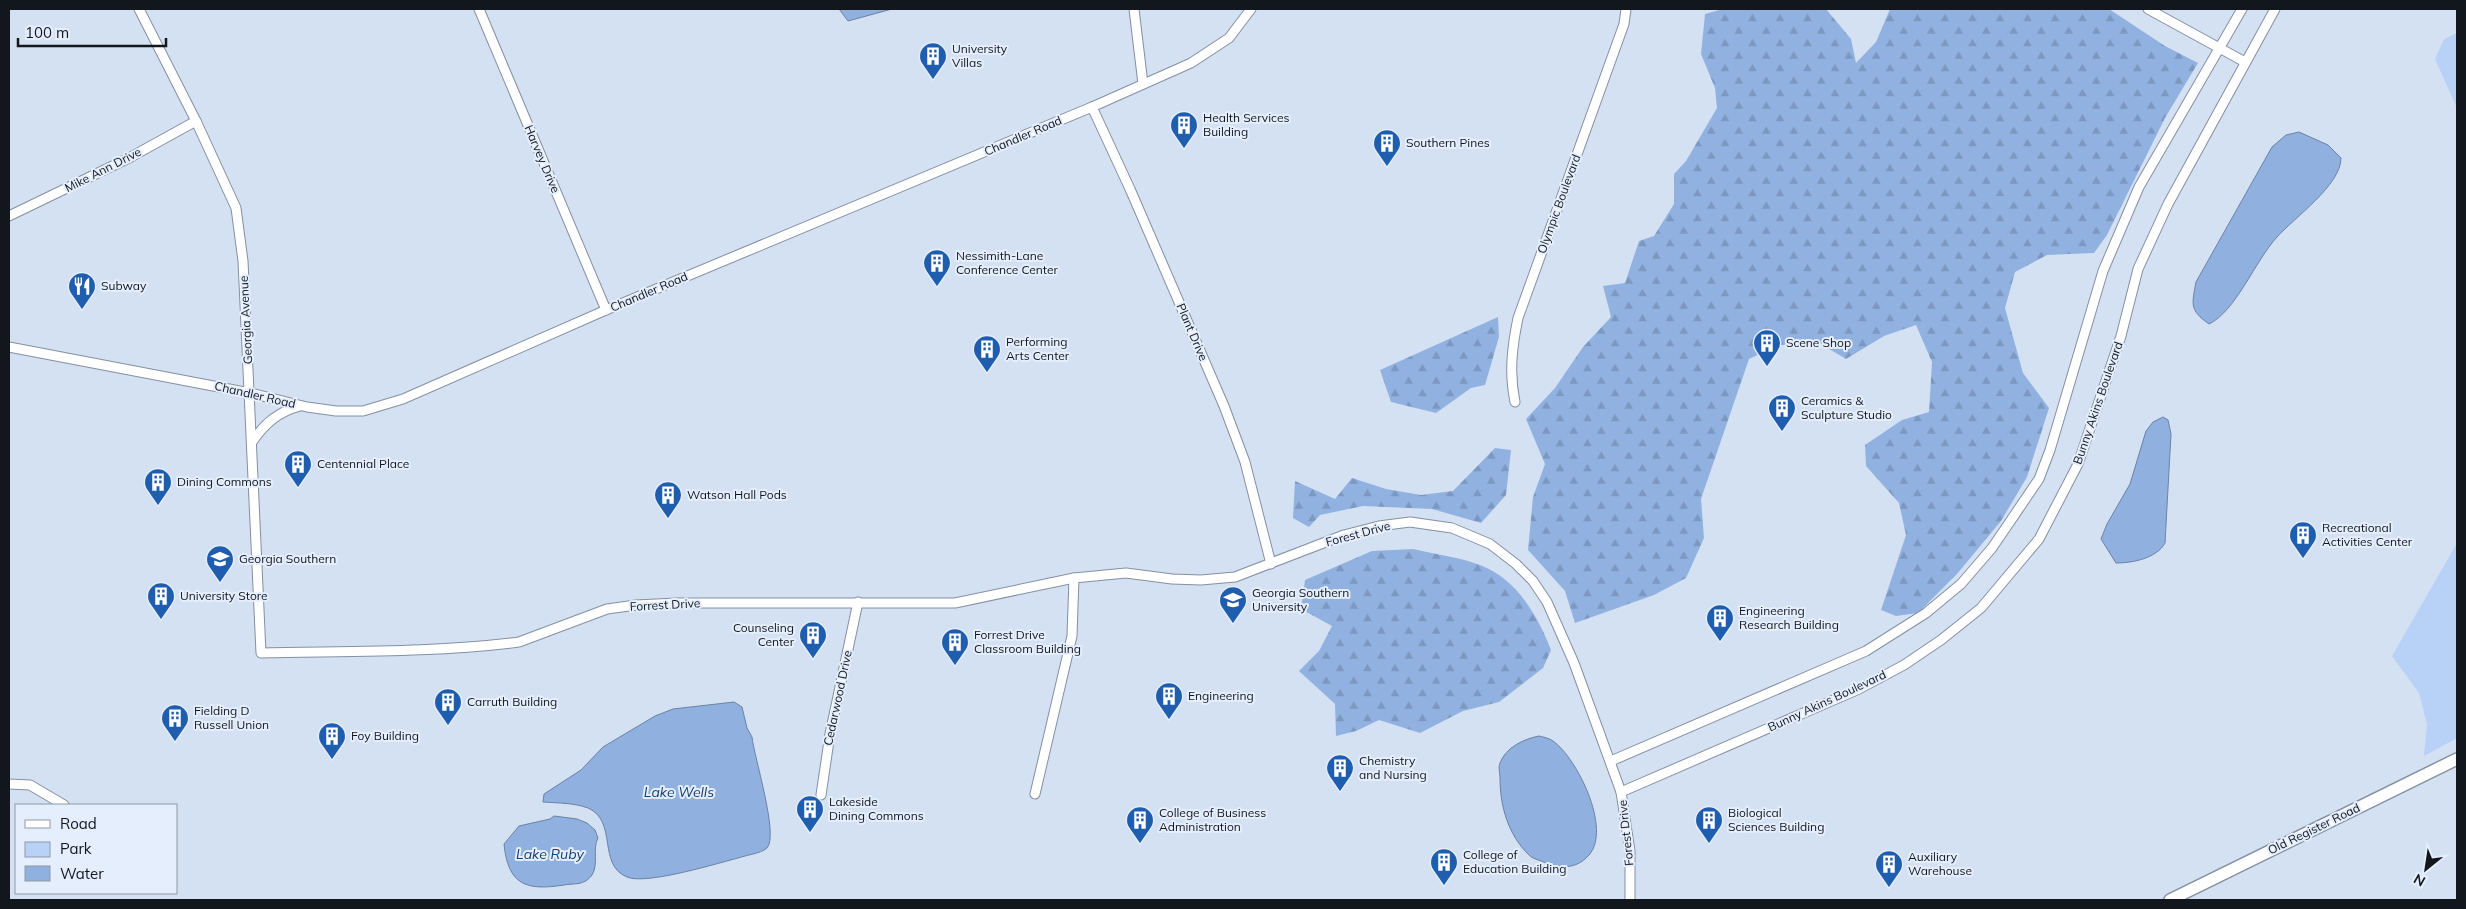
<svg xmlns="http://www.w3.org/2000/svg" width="2466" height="909" font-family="Mulish,sans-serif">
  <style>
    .forest { fill: url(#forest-firs) }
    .park { fill: #b7d1f7 }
    .water { fill: #90b1df; stroke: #6a82a5 }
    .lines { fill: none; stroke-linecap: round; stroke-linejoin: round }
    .minor-casing { stroke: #8490a1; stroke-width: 11 }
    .tertiary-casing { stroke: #8490a1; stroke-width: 14 }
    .minor { stroke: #fff; stroke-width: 9 }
    .tertiary { stroke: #fff; stroke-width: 11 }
    .labels { text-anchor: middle; stroke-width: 4; stroke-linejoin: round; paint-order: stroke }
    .poi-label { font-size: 12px; fill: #12161d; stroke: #e4eefd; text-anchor: start }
    .street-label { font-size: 12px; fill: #12161d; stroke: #e4eefd }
    .water-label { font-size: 14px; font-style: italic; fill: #133d75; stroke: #e4eefd }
  </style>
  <defs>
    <pattern id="forest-firs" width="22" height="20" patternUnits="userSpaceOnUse" patternTransform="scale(1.25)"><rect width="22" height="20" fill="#91b2e0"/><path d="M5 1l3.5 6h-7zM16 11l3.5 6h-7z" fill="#7c98c0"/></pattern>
  </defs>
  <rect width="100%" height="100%" fill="#d4e1f3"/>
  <g class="forest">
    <polygon points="1723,9 1826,9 1851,39 1856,63 1876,42 1890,9 2109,9 2165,46 2198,63 2165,118 2107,235 2094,253 2047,255 2015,272 2005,308 2023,373 2049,408 2027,477 2001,521 1957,574 1918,613 1896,616 1881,610 1906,535 1899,503 1866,466 1865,445 1902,420 1929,412 1932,362 1916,325 1884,336 1846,359 1819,343 1779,345 1749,359 1701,499 1704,538 1686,578 1654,595 1575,623 1565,591 1528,550 1533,497 1545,464 1526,419 1555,388 1583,347 1611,317 1603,286 1625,283 1639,241 1654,236 1674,204 1674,174 1686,161 1717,108 1715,88 1701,54 1705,14"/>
    <polygon points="1498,317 1499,337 1485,385 1471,388 1436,413 1391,402 1380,370"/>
    <polygon points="1495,448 1511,450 1506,495 1481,523 1432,509 1363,506 1320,515 1309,527 1293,518 1295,481 1335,499 1352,478 1386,489 1421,495 1453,491"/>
    <path d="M1413 549C1434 554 1459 557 1480 565 1516 578 1538 616 1551 650L1543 668 1499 702 1463 711 1420 733 1379 720 1356 731 1336 736 1335 704 1299 671 1319 651 1332 626 1301 609 1305 580 1372 551Z"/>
  </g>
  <g class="park">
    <polygon points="2457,33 2457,108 2435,59 2444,39"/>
    <polygon points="2457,543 2457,738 2424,756 2427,724 2419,693 2392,656"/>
  </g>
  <g class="water">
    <polygon points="839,9 892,9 848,21"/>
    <path d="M2299 132 2328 145 2341 158C2341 185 2295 217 2277 237 2255 261 2236 311 2209 324 2189 310 2192 304 2196 282L2272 147 2286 135Z"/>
    <path d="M2163 417 2168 420 2171 434 2165 543C2157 558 2133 563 2116 563L2101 539 2107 524 2130 484 2146 431 2153 422Z"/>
    <path d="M734 702 742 707 747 728 752 737C754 757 779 835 767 848 764 851 757 853 753 854 728 860 647 886 627 877 597 865 618 821 588 808 575 803 558 803 543 802L544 794 581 770 603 747 655 716 673 709Z"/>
    <path d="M1539 736C1543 737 1549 738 1553 741 1577 758 1612 829 1589 855 1575 871 1558 868 1541 861 1536 859 1531 858 1528 854 1508 834 1500 806 1500 778 1500 773 1498 767 1500 763 1506 747 1524 739 1539 736Z"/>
    <path d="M554 816 577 819 587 823 595 830 598 838C592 849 599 864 592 875 584 886 575 883 564 885 526 891 508 885 504 844L519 826 550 819Z"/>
  </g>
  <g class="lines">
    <g class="minor-casing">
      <g id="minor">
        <path d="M139 9 196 121 236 208 243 261 261 653C347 651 434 653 519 642L607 609 636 605 677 603H955L1074 578 1126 573 1172 579 1201 580 1235 577 1344 535 1379 526 1410 522 1452 528 1490 544 1516 564 1533 581 1547 602 1574 663 1621 792 1630 851V900"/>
        <polyline points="479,9 606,310"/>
        <polyline points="1134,9 1143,84"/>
        <polyline points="2148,9 2245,62"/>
        <polyline points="1092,107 1130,189 1224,406 1245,462 1271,564"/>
        <polyline points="9,216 129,158 196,121"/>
        <polyline points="9,347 250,393 307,407 336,411 363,411 403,399 606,310 1092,107 1191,63 1229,38 1251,9"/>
        <path d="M1515 402C1509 373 1512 347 1518 318L1624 24 1626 9"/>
        <path d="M252 442C265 423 278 412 300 406"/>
        <polyline points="1611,761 1866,651 1926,613 1961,584 1992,548 2039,479 2050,450 2103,271 2139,187 2242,9"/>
        <polyline points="9,784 30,785 64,805"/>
        <polyline points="1621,792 1859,689 1904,665 1941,640 1981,608 2039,539 2078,464 2121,336 2138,269 2168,204 2275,9"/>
        <polyline points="1035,794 1072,636 1074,578"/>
        <polyline points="821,795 830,734 858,602"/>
      </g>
    </g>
    <g class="tertiary-casing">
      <polyline id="tertiary" points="2170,900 2457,759"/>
    </g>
    <use href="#minor" class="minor"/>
    <use href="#tertiary" class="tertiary"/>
  </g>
  <defs>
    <g id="building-pin" transform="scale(1.4375)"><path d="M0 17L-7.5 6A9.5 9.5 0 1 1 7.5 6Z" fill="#1f5dae" stroke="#e4eefd"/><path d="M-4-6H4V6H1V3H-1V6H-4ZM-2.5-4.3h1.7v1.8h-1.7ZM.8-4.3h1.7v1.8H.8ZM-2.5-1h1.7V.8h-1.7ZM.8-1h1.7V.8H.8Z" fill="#fff"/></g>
    <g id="restaurant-pin" transform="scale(1.4375)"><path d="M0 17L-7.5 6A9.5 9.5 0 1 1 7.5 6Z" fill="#1f5dae" stroke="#e4eefd"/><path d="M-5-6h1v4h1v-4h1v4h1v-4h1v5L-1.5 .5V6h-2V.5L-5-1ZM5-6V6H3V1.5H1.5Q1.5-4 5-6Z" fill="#fff"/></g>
    <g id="university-pin" transform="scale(1.4375)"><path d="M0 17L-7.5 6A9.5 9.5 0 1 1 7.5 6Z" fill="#1f5dae" stroke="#e4eefd"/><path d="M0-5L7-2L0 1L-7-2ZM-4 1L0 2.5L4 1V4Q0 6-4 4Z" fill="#fff"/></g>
  </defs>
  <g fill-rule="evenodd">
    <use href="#building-pin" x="933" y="56"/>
    <use href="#building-pin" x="1184" y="125"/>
    <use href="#building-pin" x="1387" y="143"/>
    <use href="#building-pin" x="937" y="263"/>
    <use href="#restaurant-pin" x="82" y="286"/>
    <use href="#building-pin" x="1767" y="343"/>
    <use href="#building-pin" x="987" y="349"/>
    <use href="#building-pin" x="1782" y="408"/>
    <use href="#building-pin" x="298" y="464"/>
    <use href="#building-pin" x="158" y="482"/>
    <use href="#building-pin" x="668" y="495"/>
    <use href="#building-pin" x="2303" y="535"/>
    <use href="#university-pin" x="220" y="559"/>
    <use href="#building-pin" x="161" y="596"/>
    <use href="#university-pin" x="1233" y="600"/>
    <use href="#building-pin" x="1720" y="618"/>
    <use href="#building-pin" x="813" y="635"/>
    <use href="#building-pin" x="955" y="642"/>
    <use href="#building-pin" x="1169" y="696"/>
    <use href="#building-pin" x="448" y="702"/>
    <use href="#building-pin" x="175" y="718"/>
    <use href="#building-pin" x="332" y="736"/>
    <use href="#building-pin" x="1340" y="768"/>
    <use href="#building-pin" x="810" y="809"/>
    <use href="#building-pin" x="1140" y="820"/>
    <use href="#building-pin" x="1709" y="820"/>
    <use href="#building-pin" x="1444" y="862"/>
    <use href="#building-pin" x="1889" y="864"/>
  </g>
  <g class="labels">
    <g class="poi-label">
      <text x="952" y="53">University<tspan x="952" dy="14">Villas</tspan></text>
      <text x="1203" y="122">Health Services<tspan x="1203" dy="14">Building</tspan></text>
      <text x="1406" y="147">Southern Pines</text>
      <text x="956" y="260">Nessimith-Lane<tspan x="956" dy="14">Conference Center</tspan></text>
      <text x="101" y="290">Subway</text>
      <text x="1006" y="346">Performing<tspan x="1006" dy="14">Arts Center</tspan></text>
      <text x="1786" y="347">Scene Shop</text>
      <text x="1801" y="405">Ceramics &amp;<tspan x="1801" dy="14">Sculpture Studio</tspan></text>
      <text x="317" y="468">Centennial Place</text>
      <text x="177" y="486">Dining Commons</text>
      <text x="687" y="499">Watson Hall Pods</text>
      <text x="2322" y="532">Recreational<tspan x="2322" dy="14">Activities Center</tspan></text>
      <text x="239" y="563">Georgia Southern</text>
      <text x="1252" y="597">Georgia Southern<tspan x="1252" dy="14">University</tspan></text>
      <text x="180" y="600">University Store</text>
      <text x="1739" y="615">Engineering<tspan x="1739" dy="14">Research Building</tspan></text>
      <text x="794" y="632" text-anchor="end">Counseling<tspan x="794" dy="14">Center</tspan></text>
      <text x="974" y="639">Forrest Drive<tspan x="974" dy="14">Classroom Building</tspan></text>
      <text x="1188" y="700">Engineering</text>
      <text x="467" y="706">Carruth Building</text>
      <text x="194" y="715">Fielding D<tspan x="194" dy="14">Russell Union</tspan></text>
      <text x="351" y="740">Foy Building</text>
      <text x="1359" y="765">Chemistry<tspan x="1359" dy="14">and Nursing</tspan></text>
      <text x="829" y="806">Lakeside<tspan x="829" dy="14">Dining Commons</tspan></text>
      <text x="1159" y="817">College of Business<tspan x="1159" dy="14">Administration</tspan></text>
      <text x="1728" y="817">Biological<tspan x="1728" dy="14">Sciences Building</tspan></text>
      <text x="1463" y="859">College of<tspan x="1463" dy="14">Education Building</tspan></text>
      <text x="1908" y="861">Auxiliary<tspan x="1908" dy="14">Warehouse</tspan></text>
    </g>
    <g class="street-label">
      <text transform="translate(1023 136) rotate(-23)" y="4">Chandler Road</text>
      <text transform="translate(542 159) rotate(67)" y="4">Harvey Drive</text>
      <text transform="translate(103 170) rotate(-27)" y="4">Mike Ann Drive</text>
      <text transform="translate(1559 204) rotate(-70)" y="4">Olympic Boulevard</text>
      <text transform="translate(649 292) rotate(-23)" y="4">Chandler Road</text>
      <text transform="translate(246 320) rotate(-93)" y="4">Georgia Avenue</text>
      <text transform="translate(1192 332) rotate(67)" y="4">Plant Drive</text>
      <text transform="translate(255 395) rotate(13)" y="4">Chandler Road</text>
      <text transform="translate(2098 403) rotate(-71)" y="4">Bunny Akins Boulevard</text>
      <text transform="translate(1358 534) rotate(-15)" y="4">Forest Drive</text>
      <text transform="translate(665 605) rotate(-3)" y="4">Forrest Drive</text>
      <text transform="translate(838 698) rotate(-78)" y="4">Cedarwood Drive</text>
      <text transform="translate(1827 701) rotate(-25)" y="4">Bunny Akins Boulevard</text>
      <text transform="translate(2314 829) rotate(-26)" y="4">Old Register Road</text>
      <text transform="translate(1626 833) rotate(-96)" y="4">Forest Drive</text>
    </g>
    <g class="water-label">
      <text x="679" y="797">Lake Wells</text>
      <text x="550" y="859">Lake Ruby</text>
    </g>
  </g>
  <rect width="2466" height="909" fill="none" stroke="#12161d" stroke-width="20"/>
  <rect x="15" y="804" width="162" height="90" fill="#e4eefd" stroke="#9098a3"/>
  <rect x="25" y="820" width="25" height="8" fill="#ffffff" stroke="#9098a3"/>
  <text x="60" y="829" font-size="15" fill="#12161d">Road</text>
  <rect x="25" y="842" width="25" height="15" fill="#b7d1f7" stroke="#9098a3"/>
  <text x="60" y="854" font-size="15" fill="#12161d">Park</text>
  <rect x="25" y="866" width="25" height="15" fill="#90b1df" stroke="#9098a3"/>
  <text x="60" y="879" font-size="15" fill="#12161d">Water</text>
  <g transform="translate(2426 869) rotate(210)" stroke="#e4eefd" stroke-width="4" paint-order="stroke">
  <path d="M0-4L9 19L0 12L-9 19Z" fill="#12161d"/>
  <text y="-8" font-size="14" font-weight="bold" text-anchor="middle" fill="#12161d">N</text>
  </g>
  <path d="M18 38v8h148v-8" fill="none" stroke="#12161d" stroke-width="2.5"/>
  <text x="25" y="38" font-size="15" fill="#12161d" stroke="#e4eefd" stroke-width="4" paint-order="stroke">100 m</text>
</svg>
